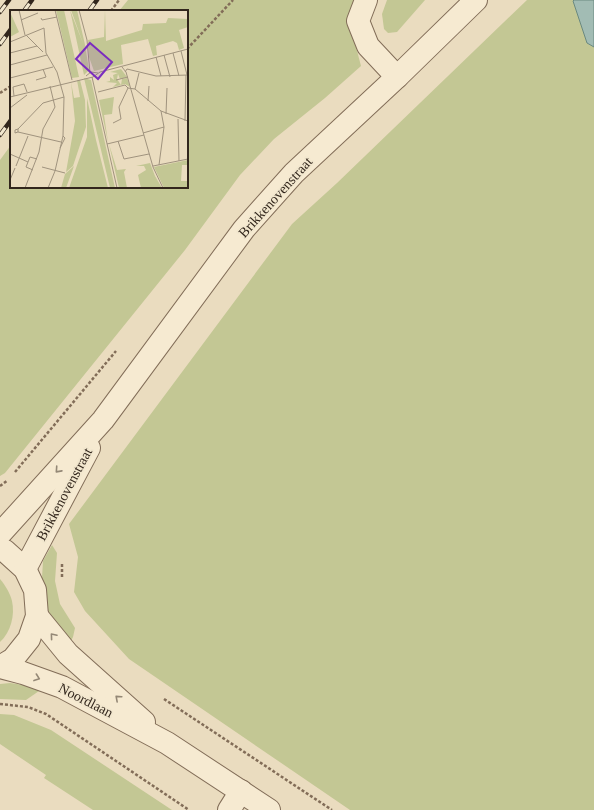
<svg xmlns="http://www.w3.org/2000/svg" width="594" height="810" font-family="Georgia,serif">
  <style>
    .green { fill: #c3c794 }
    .water { fill: #a2bcb4; stroke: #6a8980 }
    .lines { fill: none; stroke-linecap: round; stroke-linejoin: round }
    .minor-casing { stroke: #826d58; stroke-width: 24 }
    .path { stroke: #826d58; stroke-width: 2.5; stroke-dasharray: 3 2; stroke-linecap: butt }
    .minor { stroke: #f6ead1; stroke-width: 22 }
    .rail-casing { stroke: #32261c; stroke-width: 4.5 }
    .rail { stroke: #f2e7ce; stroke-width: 3; stroke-dasharray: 9; stroke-linecap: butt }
    .oneway { stroke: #948876 }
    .labels { text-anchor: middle; stroke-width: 3.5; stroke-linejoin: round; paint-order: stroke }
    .street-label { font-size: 14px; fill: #32261c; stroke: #f2e7ce }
    .inset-road { fill: none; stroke: #a0937e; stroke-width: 1 }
    .view { fill: #7b2cbf; fill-opacity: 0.15; stroke: #7b2cbf; stroke-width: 2 }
    .inset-edge { fill: none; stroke: #32261c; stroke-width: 2 }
  </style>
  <rect width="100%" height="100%" fill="#eadcbf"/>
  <g class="green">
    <polygon points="128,0 361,0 355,43 361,66 325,98 274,139 240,175 185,250 5,473 0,476 0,160 11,145 11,187 187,187 187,11 119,11"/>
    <polygon points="387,0 425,0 397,32 388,33 384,29 382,14"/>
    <polygon points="527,0 594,0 594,810 350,810 129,659 85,611 74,592 78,557 69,524 292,224 337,183"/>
    <polygon points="52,545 57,553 55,581 60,604 75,628 73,637 70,643 48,614 43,598 42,578 43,561"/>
    <path d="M0 579C5 585 10 593 12 601 15 615 11 632 0 642Z"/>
    <polygon points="10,683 24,685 39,691 26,700 0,699 0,684"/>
    <polygon points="0,714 14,715 51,730 172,810 93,810 44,778 46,775 0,744"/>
  </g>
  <polygon class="water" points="574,0 594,0 594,47 587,43 573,1"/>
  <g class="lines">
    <g class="minor-casing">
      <g id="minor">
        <polyline points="366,0 358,21 368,46 397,77"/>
        <polyline points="0,534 103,420 244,229 294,173 397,77 476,0"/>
        <polyline points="0,549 5,551 25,569 35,590 37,616 29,639 13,659 0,667"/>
        <polyline points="25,569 89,448"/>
        <polyline points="37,616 68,654 144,722"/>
        <polyline points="0,667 23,673 62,687 167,743 269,810"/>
        <polyline points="229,810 241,791"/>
      </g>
    </g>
    <g class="path">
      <polyline points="111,11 119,0"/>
      <polyline points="187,49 233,0"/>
      <polyline points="0,93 11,86"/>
      <polyline points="15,472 116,351"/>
      <polyline points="0,486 8,480"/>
      <polyline points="62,577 62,562"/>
      <polyline points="164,699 332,810"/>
      <polyline points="0,704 28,707 46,714 189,810"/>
    </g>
    <use href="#minor" class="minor"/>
    <g class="rail-casing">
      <g id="rail">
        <polyline points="24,11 32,0"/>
        <polyline points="89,11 97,0"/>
        <polyline points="0,12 9,0"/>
        <polyline points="0,44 11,29"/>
        <polyline points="0,135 11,120"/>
      </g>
    </g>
    <use href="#rail" class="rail"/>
  </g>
  <defs><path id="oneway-chevron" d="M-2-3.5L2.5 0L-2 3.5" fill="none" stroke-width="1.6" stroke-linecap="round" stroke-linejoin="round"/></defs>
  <g class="oneway">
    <use href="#oneway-chevron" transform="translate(58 470) rotate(132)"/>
    <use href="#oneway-chevron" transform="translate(53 636) rotate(-130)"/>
    <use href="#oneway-chevron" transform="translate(37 678) rotate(20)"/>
    <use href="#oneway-chevron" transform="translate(118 698) rotate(-138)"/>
  </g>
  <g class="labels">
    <g class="street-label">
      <text transform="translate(275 197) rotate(-48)" y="5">Brikkenovenstraat</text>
      <text transform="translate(64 494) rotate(-62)" y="5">Brikkenovenstraat</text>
      <text transform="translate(86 700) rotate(27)" y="5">Noordlaan</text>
    </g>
  </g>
  <g transform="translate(10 10)">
    <rect width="178" height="178" fill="#eadcbf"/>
    <path d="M0 0H3L0 2 9 22 0 27ZM46 0H54L69 67 62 68ZM60 0 76 41 79 60 74 65ZM61 0H67L76 39 74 36ZM95 0 96 31 132 20 133 14 156 13 158 8 178 9V17L169 20 174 38 169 40 167 33 163 31 156 33 146 36 147 45 143 46 138 29 111 35 113 54 84 61 79 47 78 30 94 27ZM111 59 117 67 110 69 108 64 107 69 111 75 112 69 117 68 120 77 115 74 103 77 107 73 96 72 100 71V67L104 70 103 65 108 63 100 62ZM74 68 81 70 105 178H100ZM67 70H70L75 90 76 117 63 156 56 162 65 111 61 72 64 88 70 87ZM104 87 102 104 94 105 98 132 89 90ZM77 88 86 130 98 178H59L77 127ZM99 134 107 160 116 159 114 162 117 178H109ZM178 150V155H172L171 171H178V178H154L144 157ZM140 153 145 166 152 178H131L128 165 136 160 134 156H126ZM64 156 56 178H51L55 164Z" fill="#c3c794"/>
    <path class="inset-road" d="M9 0 15 25M45 0 62 70M69 0 77 30 80 63M31 8 32 10 47 7M11 10 28 3M16 25 33 42M0 32 34 18 36 43 47 62 54 87 53 126 45 161 38 178M171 41 177 65M0 43 27 36M163 43 169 66M154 45 160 67M146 47 151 66M0 55 37 45M112 57 116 62 143 157 153 178M115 62 117 59 146 66 178 65M76 66 81 62 88 63M82 67 107 178M0 68 43 57M26 70 36 67 33 59M106 70 118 67M118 78 125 79 151 101 178 111M125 79 129 63M88 82 115 75 118 78M4 86 3 77 14 74 17 82M0 87 83 67 90 62 178 39M138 91 139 76M0 98 17 85M156 104 157 78M168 109 169 151M175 111 176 65M103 113 111 109 109 97 118 78M8 119 33 93 54 87M8 119V122L5 123V120ZM8 122 51 132M133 123 154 117M108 131 114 149 139 144M97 134 134 125M50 138 55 128 53 126M0 144 18 152M149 155 154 117 151 101M6 156 18 126M143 156 178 149M32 157 55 163M23 160 16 157 20 147 27 149M0 170 5 158M15 178 29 142 33 119 45 97 40 76"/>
    <path class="view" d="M80 33 102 52 88 69 66 49Z"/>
    <rect width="178" height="178" class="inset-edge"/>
  </g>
</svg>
